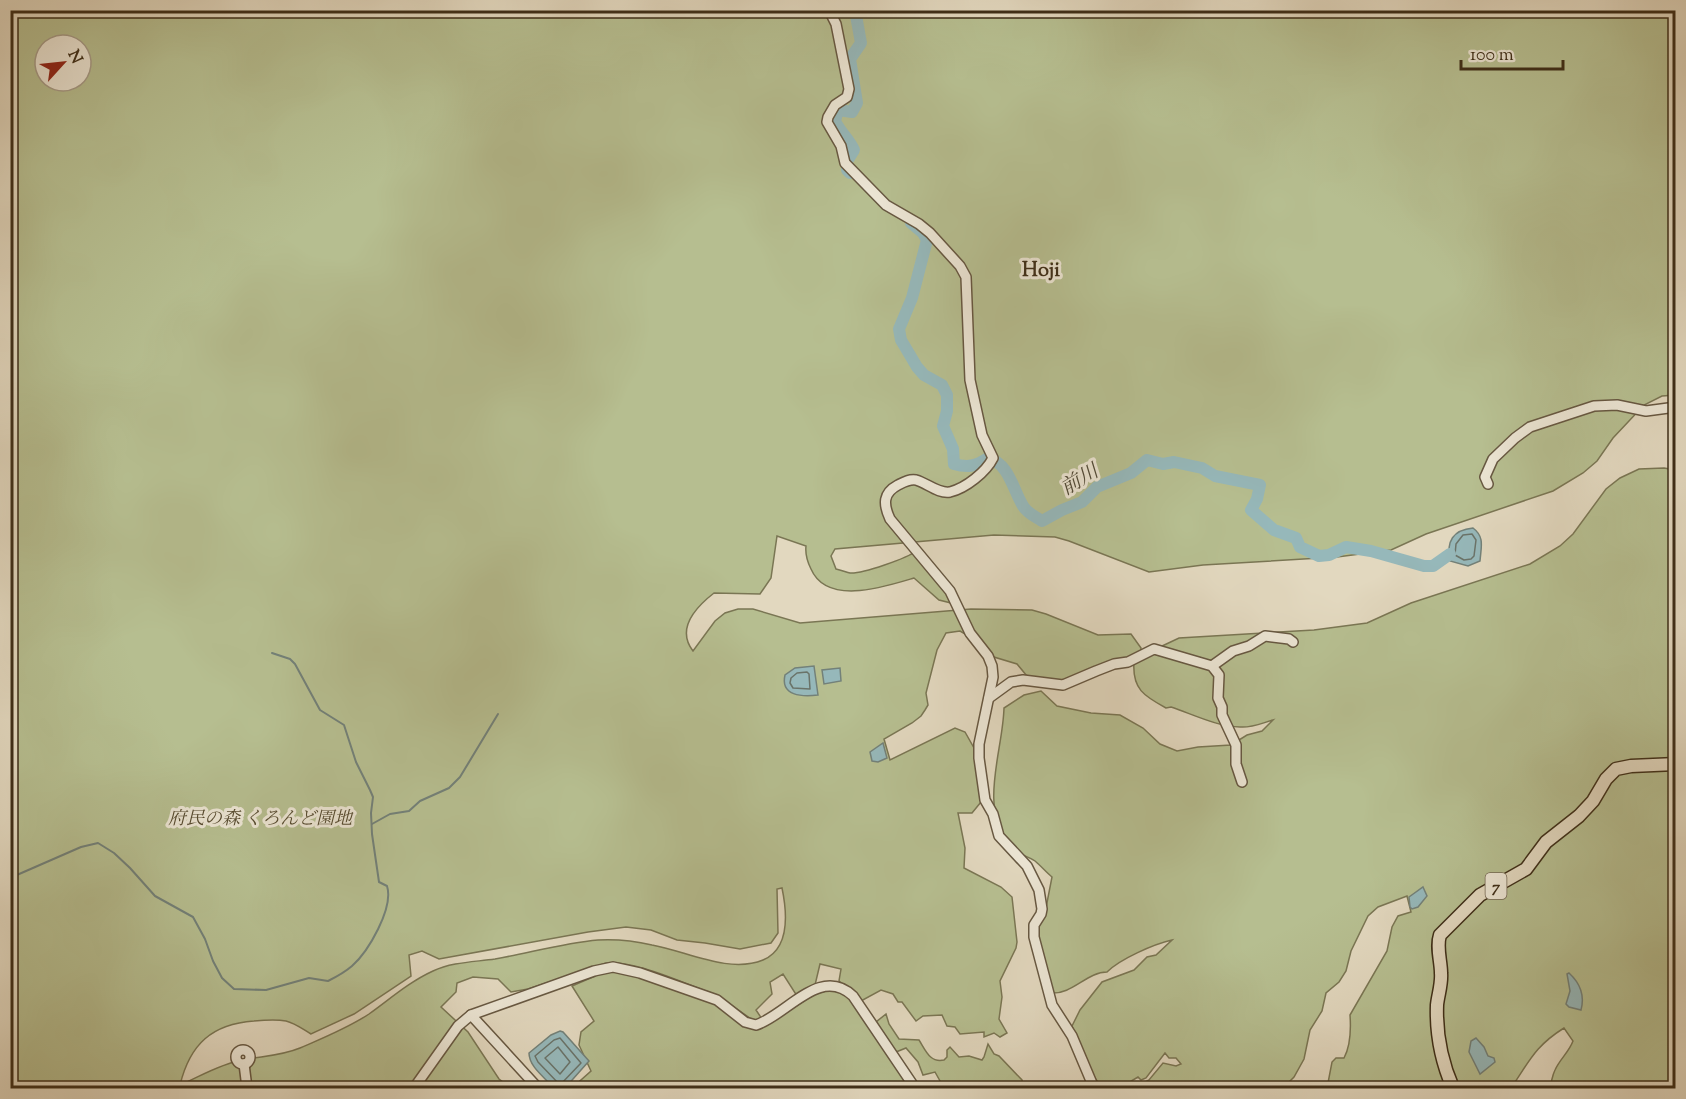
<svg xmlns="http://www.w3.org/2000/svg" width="1686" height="1099" font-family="'Sorts Mill Goudy','Noto Serif JP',serif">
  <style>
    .green { fill: #b6be90; stroke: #7a7654; stroke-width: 1.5; fill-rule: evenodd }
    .water { fill: #96b8ba; stroke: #738179; stroke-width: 1.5 }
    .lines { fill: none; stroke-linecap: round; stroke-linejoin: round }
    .shore { stroke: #6a7369; stroke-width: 1.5 }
    .stream { stroke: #738179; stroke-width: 2 }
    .river { stroke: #96b8ba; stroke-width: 12 }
    .minor-casing { stroke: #675842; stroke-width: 12 }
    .major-casing { stroke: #3e2e18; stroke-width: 15 }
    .minor { stroke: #ece6d5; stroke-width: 9 }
    .major { stroke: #e2d8bf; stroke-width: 12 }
    .labels { text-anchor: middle; stroke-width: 6; stroke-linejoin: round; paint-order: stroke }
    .shield { fill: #ece6d5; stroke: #726551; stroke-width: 1.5 }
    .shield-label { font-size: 16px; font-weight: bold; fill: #3e2e18 }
    .park-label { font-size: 18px; font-style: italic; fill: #564b30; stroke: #ece6d5 }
    .neighbourhood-label { font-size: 20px; font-weight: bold; fill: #3e2e18; stroke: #ece6d5 }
    .water-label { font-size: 20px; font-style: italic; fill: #504a38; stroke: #ece6d5 }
  </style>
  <rect width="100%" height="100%" fill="#e2d8bf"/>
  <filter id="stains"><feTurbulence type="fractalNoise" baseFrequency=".00333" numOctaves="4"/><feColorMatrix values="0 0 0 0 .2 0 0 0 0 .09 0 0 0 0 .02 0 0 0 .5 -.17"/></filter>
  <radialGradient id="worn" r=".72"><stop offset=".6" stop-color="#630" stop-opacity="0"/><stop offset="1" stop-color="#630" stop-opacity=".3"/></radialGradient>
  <g class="green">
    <path d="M10 11H1675V395L1662 396 1644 405 1613 438 1597 461 1583 473 1553 491 1426 534 1391 550 1337 557 1203 565 1149 572 1069 541 1055 537 994 535 835 549 831 556 836 569C841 570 846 572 850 573 862 574 908 558 916 551L955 604 939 600 914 578C884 587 827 606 811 569 807 561 805 555 806 546L777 536 771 578 760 594 714 593C696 607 676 629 693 651L715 621 725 613 738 609H753L800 623 971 609 1032 610 1046 614 1098 635 1131 634 1141 648 1140 655 1067 683 1027 676 1017 664 994 657 986 646 960 631 946 633 937 650 926 693 928 705 925 710 921 716 912 723 884 739 890 760 955 728 965 732 974 748 981 802 972 813H958L965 848 964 868 1001 887 1012 897 1017 942 1016 948 1000 981 1002 997 999 1019 1007 1033 1000 1037 994 1033 984 1037V1032L960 1034 955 1027 947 1026 942 1015 923 1016 916 1021 902 1002H898L893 994 881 990 861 1001 856 993 839 981 841 969 820 964 815 985 797 996 783 974 770 982 772 994 756 1010 762 1019 754 1021 721 998 709 992C682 983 634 960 606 963L528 989 511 992 498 979 473 977 457 983 456 992 441 1007 468 1032 499 1079 511 1088H11ZM45 45H81V81H45ZM782 888C787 912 791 948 763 960 729 974 686 951 652 945 635 941 616 939 598 940 564 943 529 953 495 959 474 962 452 962 433 971 409 982 390 999 369 1014 348 1028 323 1038 300 1048 281 1056 262 1056 242 1060 220 1064 199 1077 180 1085 190 1044 212 1024 254 1021 264 1020 276 1019 286 1021 295 1023 304 1030 311 1034L354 1014 411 976 409 955 422 951 439 959 588 932 626 927 651 930 677 940 705 943 740 949 771 943 778 933 777 889Z"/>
    <path d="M1664 468 1675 470V1088H1549C1552 1082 1552 1076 1555 1070 1560 1059 1569 1052 1573 1041L1564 1028C1535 1046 1529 1062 1511 1088H1327L1332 1062 1336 1058H1344C1351 1045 1351 1029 1350 1015L1387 951 1392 927 1398 916 1411 912 1407 896 1378 907 1368 916 1351 951 1346 971 1339 982 1326 993 1322 1011 1310 1030 1304 1059 1294 1077 1283 1088H1145L1143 1083 1149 1080 1163 1063 1176 1066 1181 1064 1176 1058H1169L1165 1053 1146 1078 1141 1080 1138 1077 1128 1083 1115 1086 1099 1083 1093 1076 1083 1057 1072 1026 1080 1010 1102 982 1134 970 1147 957 1156 955 1172 940C1154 944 1120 959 1107 972 1087 972 1072 995 1051 993L1036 932 1045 913 1052 877C1046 872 1041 866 1035 861 1026 855 1015 854 1008 844 979 804 1003 751 1004 708L1024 695 1041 691 1057 706 1091 713 1120 715 1143 728 1160 744 1177 751 1198 747 1231 745 1247 735 1262 731 1273 720C1262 723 1252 728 1240 727 1218 727 1192 714 1171 707L1166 708C1144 696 1132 689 1134 662L1160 647 1179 638 1314 630 1367 623 1411 603 1530 564 1560 546 1573 534 1606 489 1620 478 1639 469Z"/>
    <polygon points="613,972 627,973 712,1002 755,1028 765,1026 815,994 830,990 841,993 850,999 910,1088 572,1088 591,1071 579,1045 581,1032 594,1021 572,986 602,973"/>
    <path d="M886 1014 889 1024 899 1039 919 1040C926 1051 930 1063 944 1060L947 1057V1050L950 1047 959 1057 969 1056 982 1060 984 1057 988 1044 994 1054 999 1056 1022 1080 1024 1088H944L935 1072 923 1075 918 1062 906 1048 896 1052 876 1022Z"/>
  </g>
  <g class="water">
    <path d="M1473 528C1485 537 1481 547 1480 561L1468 566 1450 561C1446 541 1453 530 1473 528Z"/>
    <path d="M814 666 818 695C802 697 780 696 785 675L795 668Z"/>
    <polygon points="840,668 841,681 824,684 822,670"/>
    <polygon points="883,743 887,758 878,762 872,761 870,752"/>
    <polygon points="1423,887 1427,896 1418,907 1412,909 1410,907 1409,897"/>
    <path d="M1569 973C1580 983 1585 995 1581 1010L1569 1007 1566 1004 1570 991 1567 974Z"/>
    <path d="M560 1031 563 1032 589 1061 565 1088H555L552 1086C543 1076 529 1066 529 1053L551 1035Z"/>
    <polygon points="1476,1038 1484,1047 1488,1056 1494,1058 1495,1062 1480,1074 1469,1052 1471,1041"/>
  </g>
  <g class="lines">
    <g class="shore">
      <polygon points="1463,535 1472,534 1476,540 1474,556 1471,559 1464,560 1455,555 1456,544"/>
      <polygon points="807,672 809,674 810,689 793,688 790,683 791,678 797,673"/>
      <polygon points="560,1038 581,1063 560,1085 538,1062 535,1056 554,1040"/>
      <polygon points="558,1047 570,1062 560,1074 545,1058"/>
    </g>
    <g class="stream">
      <polyline points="372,824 390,814 409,811 420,801 449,788 460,777 498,714"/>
      <path d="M10 878 81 847 98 843 114 853 130 868 155 896 193 917 205 939 213 961 222 978 234 989 266 990 309 978 328 981C336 977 345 972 352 966 368 952 394 908 387 886L379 882 372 834 371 813 373 797 370 790 356 762 344 725 320 710 295 664 290 659 272 653"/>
    </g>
    <g class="river">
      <path d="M850 173 847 170V161L854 150C849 139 840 132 835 121L838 110 852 112 857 103 850 59 861 43 855 10"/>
      <path d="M911 223 923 233 927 240 912 298 899 329 901 340 917 367 924 375 942 385 947 395V411L943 426 953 449 954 464C968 468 976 466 988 458 1009 463 1013 490 1023 506 1027 513 1036 517 1042 521L1062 510 1082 502 1097 487 1131 473 1147 460 1163 464 1174 462 1202 468 1215 476 1260 485 1257 499 1251 510 1274 530 1296 538 1300 547 1319 556 1329 555 1346 547 1371 551 1424 566H1433L1450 554"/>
    </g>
    <g class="minor-casing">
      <g id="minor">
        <path d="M829 10 836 24 849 89 847 97 835 105 828 117 827 122 841 146 845 163 886 205 919 224 930 233 960 266 966 277 970 380 982 435 993 458C986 472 966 488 950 492 938 494 927 483 916 480 909 479 904 482 898 485 883 493 883 504 890 519L950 591 970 633 988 656 992 666 993 677 979 744V758L985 800 993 814 999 836 1027 866 1039 890 1042 909 1041 914 1034 925V937L1052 1005 1072 1036 1094 1088"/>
        <polyline points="1488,484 1485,477 1493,459 1515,438 1530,427 1594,406 1617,405 1646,411 1676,407"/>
        <polyline points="1212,666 1233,651 1249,646 1265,636 1289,639 1293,642"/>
        <polyline points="989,698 1011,682 1023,680 1063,685 1096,671 1114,664 1128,662 1154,649 1212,666 1219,675 1218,698 1222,707 1222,715 1236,745 1236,764 1242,782"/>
        <polyline points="471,1015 538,1088"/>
        <circle cx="243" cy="1057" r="7"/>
        <polyline points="244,1064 247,1088"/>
        <path d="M414 1088 458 1026 471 1015 594 971 613 967 640 973 717 1000 745 1022 756 1025C787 1015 820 965 853 996L915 1088"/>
      </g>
    </g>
    <g class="major-casing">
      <path id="major" d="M1453 1088C1442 1063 1436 1033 1437 1005 1438 995 1442 984 1441 973 1441 961 1436 947 1440 935L1480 895 1526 869 1546 842 1579 816 1593 801 1606 779 1616 769 1631 766 1676 764"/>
    </g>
    <use href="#minor" class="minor"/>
    <use href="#major" class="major"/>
  </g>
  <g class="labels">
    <rect class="shield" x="1485.5" y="873" width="21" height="26" rx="4.5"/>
    <g class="shield-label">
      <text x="1496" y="892">7</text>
    </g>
    <g class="park-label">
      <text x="260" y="824">府民の森 くろんど園地</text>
    </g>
    <g class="neighbourhood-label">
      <text x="1041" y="276">Hoji</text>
    </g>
    <g class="water-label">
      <text transform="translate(1079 479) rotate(-31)" y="7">前川</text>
    </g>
  </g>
  <rect width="1686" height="1099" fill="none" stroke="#e2d8bf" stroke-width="36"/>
  <rect x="12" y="12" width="1662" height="1075" fill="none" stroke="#3e2e18" stroke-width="3"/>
  <rect x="18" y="18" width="1650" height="1063" fill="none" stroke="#3e2e18" stroke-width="1.5"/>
  <g transform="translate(63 63) rotate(63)"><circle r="28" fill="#ece6d5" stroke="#a69c89" stroke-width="1.5"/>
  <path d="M0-4.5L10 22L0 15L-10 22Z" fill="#8f2418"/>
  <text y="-9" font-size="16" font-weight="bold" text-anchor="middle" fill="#3e2e18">N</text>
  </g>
  <path d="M1461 60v9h102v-9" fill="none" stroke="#3e2e18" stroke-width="3"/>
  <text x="1470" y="60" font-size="18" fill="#3e2e18" stroke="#ece6d5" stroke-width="4.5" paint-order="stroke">100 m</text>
  <rect width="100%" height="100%" filter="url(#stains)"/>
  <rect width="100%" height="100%" fill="url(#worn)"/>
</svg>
